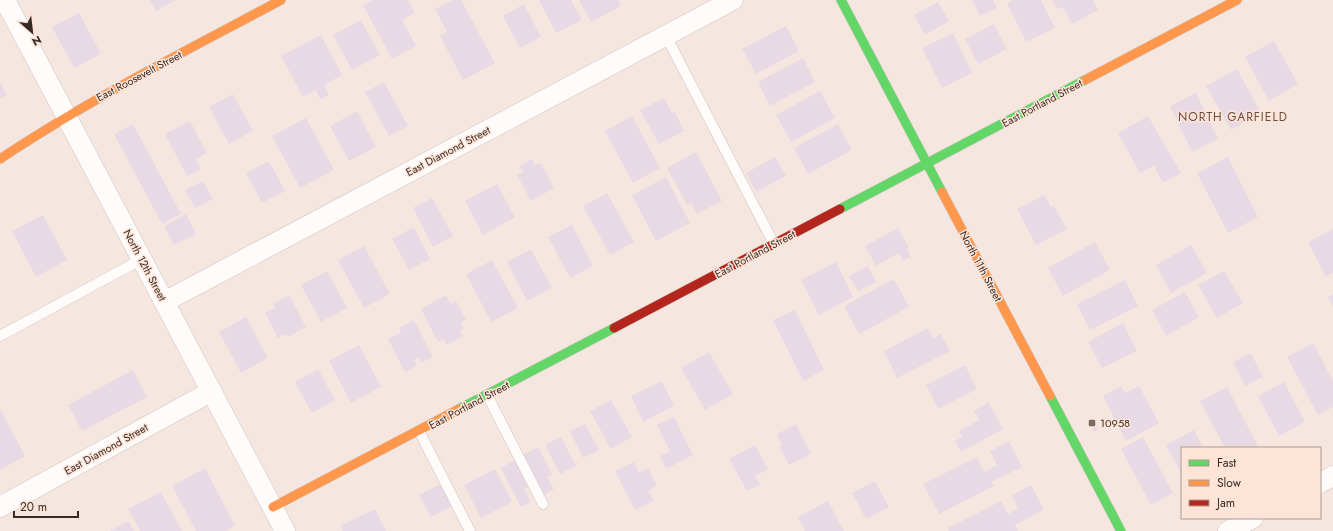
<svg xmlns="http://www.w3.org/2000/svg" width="1333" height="531" font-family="Jost,sans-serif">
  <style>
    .building { fill: #e8dae4 }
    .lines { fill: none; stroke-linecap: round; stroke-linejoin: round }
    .lane-casing { stroke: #d0c4bd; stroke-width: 11 }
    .street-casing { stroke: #d0c4bd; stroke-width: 21 }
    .fast-casing { stroke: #d0c4bd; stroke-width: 10 }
    .slow-casing { stroke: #d0c4bd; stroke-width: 10 }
    .jam-casing { stroke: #d0c4bd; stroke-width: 10 }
    .lane { stroke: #fefbfa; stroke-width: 10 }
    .street { stroke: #fefbfa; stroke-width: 20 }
    .fast { stroke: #63d668; stroke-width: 9 }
    .slow { stroke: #ff974d; stroke-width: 9 }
    .jam { stroke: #b3261e; stroke-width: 9 }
    .poi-dot { fill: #796c66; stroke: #fee4d7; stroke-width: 1.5 }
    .labels { text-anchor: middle; stroke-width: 3; stroke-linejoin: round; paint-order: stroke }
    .street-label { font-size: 11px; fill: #362a24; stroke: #fee4d7 }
    .poi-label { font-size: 11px; fill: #362a24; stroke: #fee4d7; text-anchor: start }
    .neighbourhood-label { font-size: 12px; letter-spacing: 1px; fill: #6a4f41; stroke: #fee4d7 }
  </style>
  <rect width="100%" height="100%" fill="#f5e7e0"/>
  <g class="building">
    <polygon points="150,0 176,0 156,11"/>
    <polygon points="372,0 408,0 415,13 402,20 416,46 392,59 363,5"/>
    <polygon points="453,0 461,0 495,63 463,80 440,36 447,32 435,9"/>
    <polygon points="539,0 571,0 582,20 556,33"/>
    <polygon points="579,0 618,0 621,6 591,22"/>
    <polygon points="972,0 993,0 997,8 980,16"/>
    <polygon points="1014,0 1041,0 1055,28 1026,42 1007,3"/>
    <polygon points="1052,0 1093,0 1098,10 1072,24 1063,7 1057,9"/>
    <polygon points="938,2 949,21 925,35 914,15"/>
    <polygon points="524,4 541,37 520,48 503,16"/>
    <polygon points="79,13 101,54 74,68 52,27"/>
    <polygon points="361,20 380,55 352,70 333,35"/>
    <polygon points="994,24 1007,49 978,64 965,39"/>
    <polygon points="786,26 799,51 756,74 742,49"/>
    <polygon points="953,33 972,73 942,88 922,48"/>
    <polygon points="321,35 342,75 324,85 329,95 320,99 316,90 303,97 281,56"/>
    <polygon points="1274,41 1298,84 1269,101 1245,57"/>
    <polygon points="803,58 815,82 770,106 758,82"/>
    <polygon points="1237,69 1261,113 1231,130 1206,86"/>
    <polygon points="0,82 7,95 0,98"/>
    <polygon points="384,82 408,126 389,136 365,92"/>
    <polygon points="820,91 835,118 791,142 776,115"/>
    <polygon points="1196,93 1218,139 1192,152 1170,106"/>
    <polygon points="233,94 253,131 229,144 209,107"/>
    <polygon points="664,98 672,113 675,112 684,131 659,144 640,110"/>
    <polygon points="357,111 376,147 349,161 330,126"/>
    <polygon points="632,116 660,168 633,183 605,131"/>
    <polygon points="1148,116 1181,173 1163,183 1154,166 1140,173 1118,133"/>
    <polygon points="306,118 334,170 300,188 272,136"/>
    <polygon points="190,121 207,153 196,159 201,169 187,176 165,134"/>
    <polygon points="133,124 181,214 162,224 114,134"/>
    <polygon points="838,124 852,150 808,174 794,148"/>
    <polygon points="696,152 722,201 697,214 691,203 687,205 667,168"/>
    <polygon points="775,157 786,176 756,192 746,173"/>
    <polygon points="1228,157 1258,217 1228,233 1197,173"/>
    <polygon points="532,159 535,165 541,163 554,188 531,201 517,175 523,172 519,166"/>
    <polygon points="269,161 285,191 262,203 246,173"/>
    <polygon points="666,177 690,223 656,241 632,195"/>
    <polygon points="203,181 213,199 195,208 185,190"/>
    <polygon points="497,184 515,217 483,235 465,201"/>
    <polygon points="607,193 634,242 610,255 583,206"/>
    <polygon points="1044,195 1051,207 1054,206 1067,229 1036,245 1017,209"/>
    <polygon points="432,198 453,236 433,247 413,208"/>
    <polygon points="186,214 196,234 174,245 164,226"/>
    <polygon points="43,215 67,260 36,277 12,231"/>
    <polygon points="572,225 593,266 570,278 548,237"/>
    <polygon points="414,227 430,259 409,270 392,239"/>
    <polygon points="898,228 909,248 907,249 911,257 903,261 899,253 876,266 865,246"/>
    <polygon points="1333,229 1333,273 1326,277 1308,242"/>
    <polygon points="1095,242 1110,270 1063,296 1048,268"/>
    <polygon points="1191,245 1207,273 1171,293 1156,265"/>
    <polygon points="364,246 390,294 364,308 338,260"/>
    <polygon points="531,249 552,288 527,301 507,262"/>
    <polygon points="492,260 518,308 491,322 466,274"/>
    <polygon points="836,262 853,297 819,315 801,280"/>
    <polygon points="868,266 876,282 858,292 849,276"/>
    <polygon points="327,271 347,308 321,322 301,285"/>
    <polygon points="1224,271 1243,303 1217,318 1198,285"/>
    <polygon points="894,279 909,307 859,334 844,306"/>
    <polygon points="1125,280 1138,306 1090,330 1077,304"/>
    <polygon points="1185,292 1199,317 1166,336 1152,310"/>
    <polygon points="1333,294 1333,307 1328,297"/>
    <polygon points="289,295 306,327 288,337 286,334 278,338 265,313 275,308 273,304"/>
    <polygon points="446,295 451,304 456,301 466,319 461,322 464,328 460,330 463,336 447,345 443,339 438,342 421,309"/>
    <polygon points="795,310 824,370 803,381 773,320"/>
    <polygon points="246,317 268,358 241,373 219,332"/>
    <polygon points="414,320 433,357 421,363 418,358 414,360 417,366 405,372 388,339 401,332 399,328"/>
    <polygon points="1123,323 1137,351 1102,368 1088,342"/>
    <polygon points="928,328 933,338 941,334 950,351 897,378 884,351"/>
    <polygon points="1313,343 1333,381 1333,407 1318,415 1287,357"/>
    <polygon points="359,345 381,387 351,403 329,361"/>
    <polygon points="709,352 733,394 705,410 681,368"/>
    <polygon points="1251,353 1263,377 1245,386 1233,362"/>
    <polygon points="965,365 977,389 938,409 926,385"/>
    <polygon points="318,369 335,400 312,413 295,382"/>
    <polygon points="133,370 147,397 82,431 68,405"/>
    <polygon points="662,381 674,406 643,422 631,396"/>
    <polygon points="1284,382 1305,422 1279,436 1258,396"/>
    <polygon points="1121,386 1125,393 1139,386 1159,423 1126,441 1103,396"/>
    <polygon points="1227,387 1259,448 1225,448 1200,401"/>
    <polygon points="611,400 632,437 611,449 590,411"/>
    <polygon points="988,402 1003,429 961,452 955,441 962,437 959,431 979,420 974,411"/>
    <polygon points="0,409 25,456 0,470"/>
    <polygon points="674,417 693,455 666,469 660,456 670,451 657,425"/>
    <polygon points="1093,420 1098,430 1094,432 1089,422"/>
    <polygon points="585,424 599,450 583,458 570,431"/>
    <polygon points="796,424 811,454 789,465 780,447 782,445 777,434"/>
    <polygon points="1194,430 1203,448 1182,448 1182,475 1166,445"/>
    <polygon points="561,437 576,466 560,474 545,445"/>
    <polygon points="1143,437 1173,493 1151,505 1121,449"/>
    <polygon points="1009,441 1022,467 992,482 994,486 939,514 923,484 977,457 984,472 997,465 990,451"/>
    <polygon points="755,445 768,469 755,476 760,485 747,491 729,459"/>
    <polygon points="538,447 552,474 547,477 554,489 544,495 523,455"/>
    <polygon points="516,459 530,486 524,489 531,502 521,507 501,468"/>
    <polygon points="634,462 639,473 648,468 657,486 649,491 654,501 635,510 615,471"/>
    <polygon points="205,468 235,526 226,531 196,531 172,486"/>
    <polygon points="495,469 512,502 481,518 464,485"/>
    <polygon points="875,481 889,507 866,519 852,493"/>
    <polygon points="440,484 452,506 431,517 419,495"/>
    <polygon points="1031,485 1044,510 1015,525 1018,531 949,531 948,528 1001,501 1008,514 1018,508 1012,495"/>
    <polygon points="161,492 182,531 140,531 128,509"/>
    <polygon points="828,501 844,531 805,531 798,517"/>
    <polygon points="375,509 386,531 343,531 340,526"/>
    <polygon points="128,521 134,531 110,531"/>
  </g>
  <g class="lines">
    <g class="lane-casing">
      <g id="lane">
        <polyline points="666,36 774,244"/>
        <polyline points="0,336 142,259"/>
        <polyline points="487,395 543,504"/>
        <polyline points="419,431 470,531"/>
      </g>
    </g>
    <g class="street-casing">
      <g id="street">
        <polyline points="5,0 285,531"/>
        <polyline points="164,302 733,0"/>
        <polyline points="1320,483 1333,476"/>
        <polyline points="0,507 212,391"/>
        <polyline points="1228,531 1253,518"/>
      </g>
    </g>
    <g class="fast-casing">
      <g id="fast">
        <polyline points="841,0 942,192"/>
        <polyline points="840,209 1085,80"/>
        <polyline points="1050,396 1121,531"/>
        <polyline points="459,409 614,328"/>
      </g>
    </g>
    <g class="slow-casing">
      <g id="slow">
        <polyline points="1085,80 1237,0"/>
        <path d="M0 159C90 99 186 51 281 0"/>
        <polyline points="942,192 1050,396"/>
        <polyline points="273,507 459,409"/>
      </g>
    </g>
    <g class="jam-casing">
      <polyline id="jam" points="614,328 840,209"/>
    </g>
    <use href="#lane" class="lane"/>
    <use href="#street" class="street"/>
    <use href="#fast" class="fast"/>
    <use href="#slow" class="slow"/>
    <use href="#jam" class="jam"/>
  </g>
  <rect class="poi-dot" x="1088" y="419" width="8" height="8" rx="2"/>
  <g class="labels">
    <g class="street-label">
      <text transform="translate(139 76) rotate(-28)" y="4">East Roosevelt Street</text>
      <text transform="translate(1042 103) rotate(-28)" y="4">East Portland Street</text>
      <text transform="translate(448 151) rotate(-28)" y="4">East Diamond Street</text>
      <text transform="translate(755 254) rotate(-28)" y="4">East Portland Street</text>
      <text transform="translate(145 265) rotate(62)" y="4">North 12th Street</text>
      <text transform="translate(981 266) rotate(62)" y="4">North 11th Street</text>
      <text transform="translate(469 405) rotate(-28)" y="4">East Portland Street</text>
      <text transform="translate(106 449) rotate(-29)" y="4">East Diamond Street</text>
    </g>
    <g class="poi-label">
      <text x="1100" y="427">10958</text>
    </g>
    <g class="neighbourhood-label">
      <text x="1233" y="121">NORTH GARFIELD</text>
    </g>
  </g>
  <rect x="1181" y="447" width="140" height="72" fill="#fee4d7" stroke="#ae9a8f"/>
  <rect x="1189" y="460" width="20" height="6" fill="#63d668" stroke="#ae9a8f"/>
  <text x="1217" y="467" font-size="12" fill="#362a24">Fast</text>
  <rect x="1189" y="480" width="20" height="6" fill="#ff974d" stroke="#ae9a8f"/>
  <text x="1217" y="487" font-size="12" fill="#362a24">Slow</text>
  <rect x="1189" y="500" width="20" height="6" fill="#b3261e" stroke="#ae9a8f"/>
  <text x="1217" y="507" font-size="12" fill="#362a24">Jam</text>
  <g transform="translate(32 32) rotate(152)" stroke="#fee4d7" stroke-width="3" paint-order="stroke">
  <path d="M0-3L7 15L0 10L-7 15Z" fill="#362a24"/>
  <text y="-6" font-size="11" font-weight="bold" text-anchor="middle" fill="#362a24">N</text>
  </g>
  <path d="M14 511v6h64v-6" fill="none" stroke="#362a24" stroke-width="2"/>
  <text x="20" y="511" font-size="12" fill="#362a24" stroke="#fee4d7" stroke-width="3" paint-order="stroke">20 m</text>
</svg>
